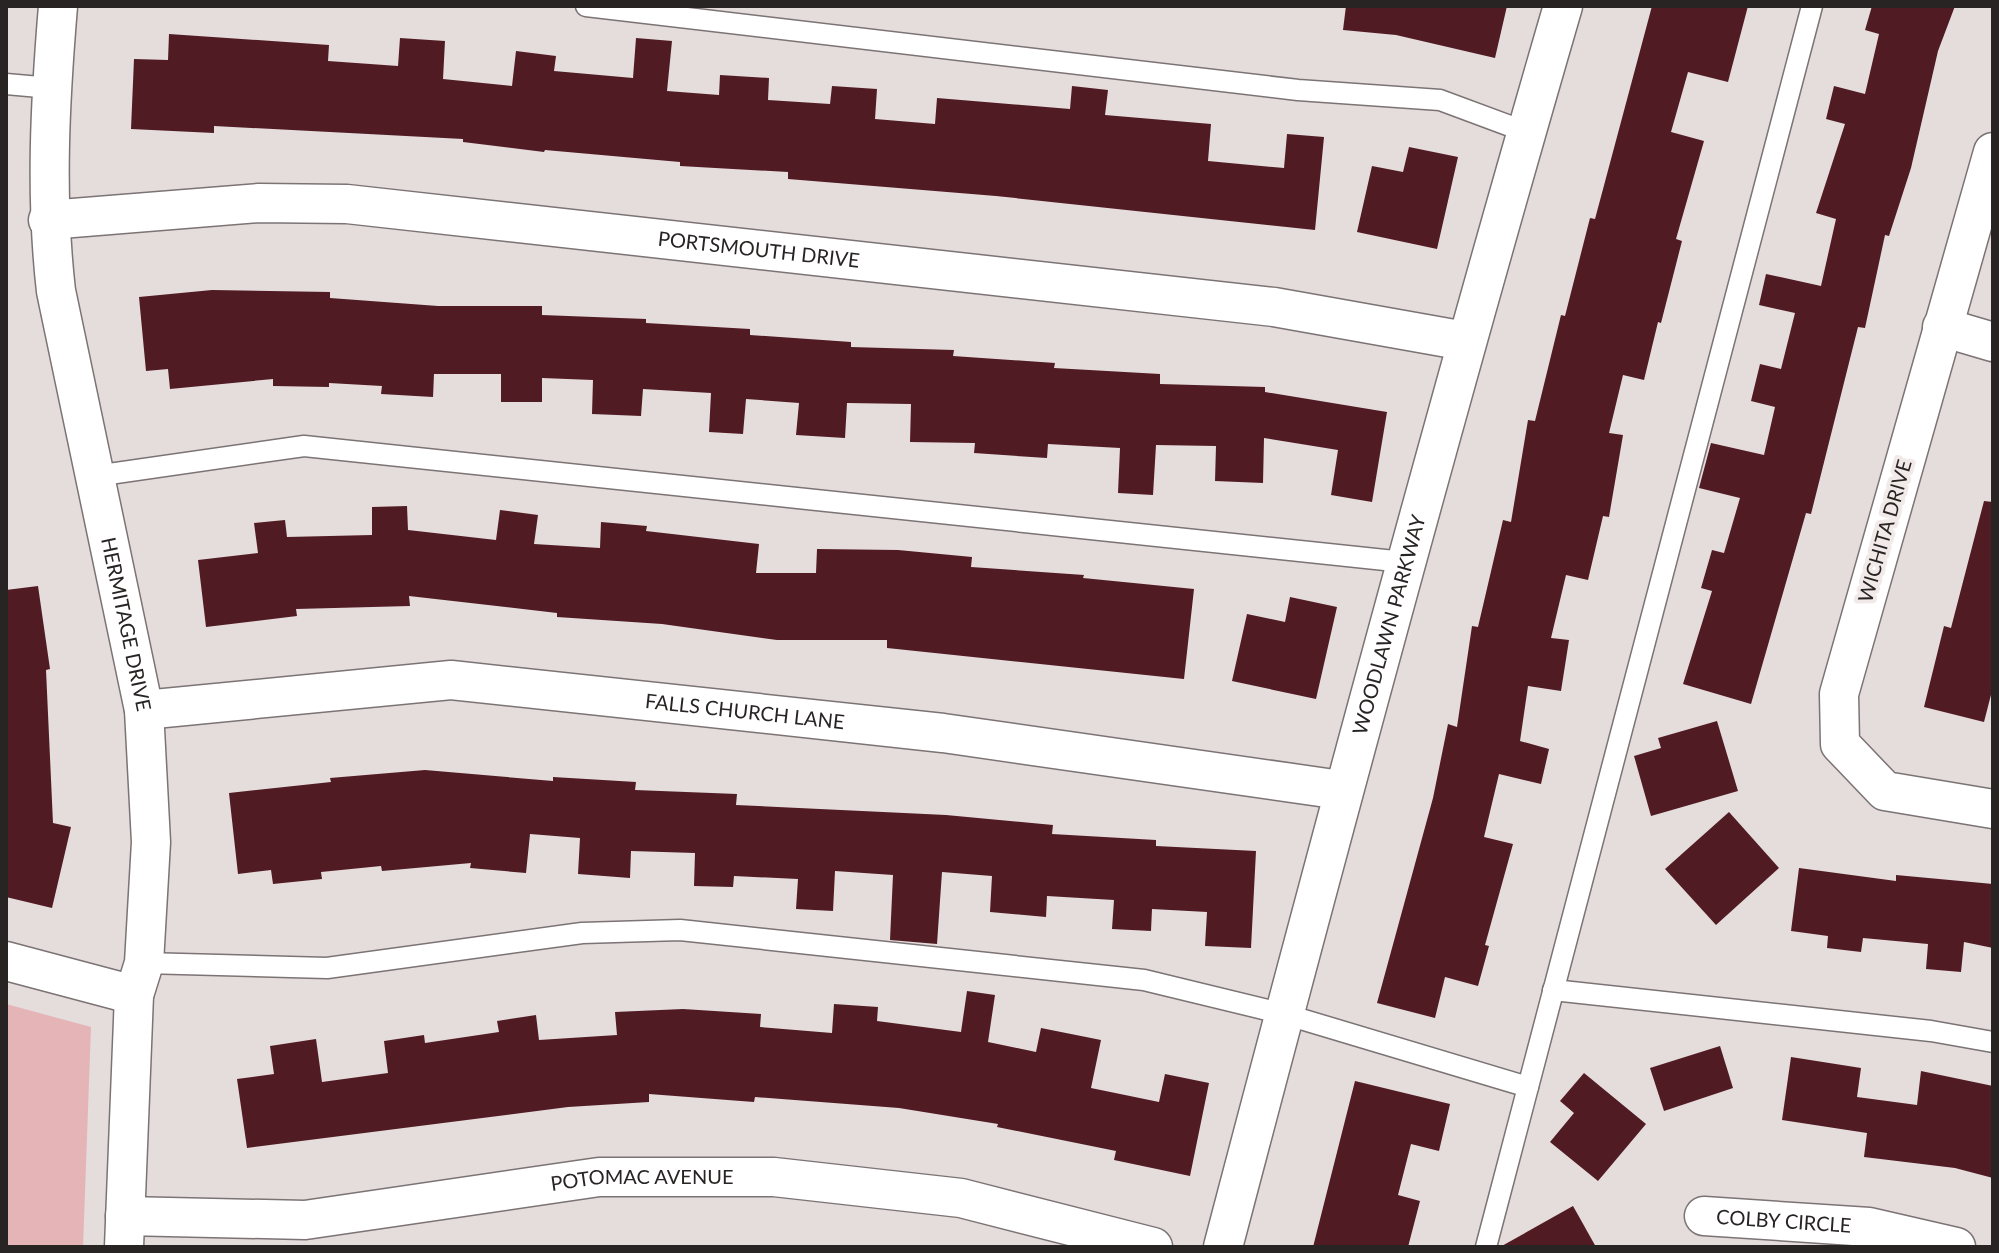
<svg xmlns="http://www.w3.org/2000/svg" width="1999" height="1253" font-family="Lato,sans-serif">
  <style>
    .green { fill: #e5b4b7 }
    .building { fill: #511b23 }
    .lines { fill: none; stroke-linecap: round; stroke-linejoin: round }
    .service-casing { stroke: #7b7374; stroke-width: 23 }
    .minor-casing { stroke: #7b7374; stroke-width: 41 }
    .service { stroke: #fff; stroke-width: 20 }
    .minor { stroke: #fff; stroke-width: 38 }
    .labels { text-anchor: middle; stroke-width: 8; stroke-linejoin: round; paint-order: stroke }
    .street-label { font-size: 20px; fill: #282424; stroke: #f2e9e9 }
  </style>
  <rect width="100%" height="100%" fill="#e5dcdc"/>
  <polygon class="green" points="6,1004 91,1027 83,1247 6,1247"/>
  <g class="building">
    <polygon points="1346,6 1507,6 1495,58 1396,35 1343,30"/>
    <polygon points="1652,6 1748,6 1728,82 1688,72 1671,132 1704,141 1676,239 1682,241 1661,323 1658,322 1644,380 1623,375 1609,433 1623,435 1609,517 1603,516 1588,580 1566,575 1551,638 1569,640 1561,691 1528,686 1520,741 1549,749 1541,784 1499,774 1484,837 1513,844 1485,945 1489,946 1478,986 1445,977 1435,1018 1377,1003 1433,798 1448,724 1457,727 1472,626 1478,627 1503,520 1511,522 1528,420 1535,421 1561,315 1565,316 1590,218 1595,219"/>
    <polygon points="1872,6 1955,6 1938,51 1911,168 1889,236 1885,235 1865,328 1858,327 1811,514 1806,513 1751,704 1683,684 1712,591 1701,588 1712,550 1724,553 1740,498 1699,488 1711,443 1764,455 1775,407 1751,401 1760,364 1781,369 1795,313 1759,305 1766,274 1821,286 1836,219 1816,213 1845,124 1826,119 1834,86 1865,94 1879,34 1865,30"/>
    <polygon points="169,34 329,45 328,61 398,66 400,38 445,41 443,79 512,86 516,51 556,56 554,71 633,78 636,38 672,41 667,91 719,95 720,75 769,78 768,100 830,104 832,86 877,89 875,119 935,124 937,98 1070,109 1072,86 1108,90 1105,115 1211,124 1208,161 1284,168 1287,134 1324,137 1315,230 996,196 788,179 788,172 680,166 680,162 545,150 544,152 463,142 463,139 214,126 214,133 131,129 134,59 168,60"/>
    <polygon points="1409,147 1458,157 1437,249 1357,232 1372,166 1403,172"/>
    <polygon points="212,290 330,292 330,298 438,306 542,306 542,315 646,319 646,323 750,329 750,335 851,342 851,347 954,350 953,356 1055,363 1054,368 1160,374 1160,384 1265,387 1265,392 1387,412 1372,502 1331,495 1338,450 1264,438 1263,483 1215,481 1216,446 1156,445 1153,495 1118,493 1120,448 1048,444 1047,458 974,453 975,443 910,442 911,404 847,403 845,438 796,435 799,403 746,399 743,434 709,432 711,393 643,389 641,416 592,414 593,380 542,378 542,402 501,402 501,374 434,374 433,397 381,394 382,386 329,383 329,387 273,386 273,379 170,389 168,369 146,371 139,297"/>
    <polygon points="1984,501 1993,502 1993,687 1984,722 1924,707 1944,626 1951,628"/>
    <polygon points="407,506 408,530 496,540 500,510 538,515 534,544 600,548 601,522 647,526 646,531 759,544 756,573 816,573 817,549 898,550 972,557 971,567 1084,575 1083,578 1194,589 1184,679 887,648 887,640 777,640 662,624 557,617 557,613 409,596 410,606 296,609 297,616 206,627 198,560 258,553 254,523 285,520 287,537 372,535 372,507"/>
    <polygon points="38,586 50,669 46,670 53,823 71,827 52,908 6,897 6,590"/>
    <polygon points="1290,597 1337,607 1316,699 1232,681 1247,614 1285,622"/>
    <polygon points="1717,721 1738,791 1651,816 1634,756 1661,748 1658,738"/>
    <polygon points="425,770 553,781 553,777 636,782 635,790 737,794 736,805 946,815 1053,825 1052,834 1156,840 1156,846 1256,851 1251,948 1205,946 1207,912 1152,909 1151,931 1112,929 1114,900 1047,896 1046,917 990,912 992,876 942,872 937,944 890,940 893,875 835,871 833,911 796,909 798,879 734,876 733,887 694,886 695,853 631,851 630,878 578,874 580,838 530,834 526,873 470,868 471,863 382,871 381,866 321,872 322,879 273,884 271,870 238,874 229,793 331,782 330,778"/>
    <polygon points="1729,812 1779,868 1716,925 1665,869"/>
    <polygon points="1799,868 1896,881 1896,875 1993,884 1993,948 1964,942 1961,972 1926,969 1928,944 1863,938 1861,952 1827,948 1828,936 1791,931"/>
    <polygon points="967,991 995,995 988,1042 1036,1052 1041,1028 1101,1040 1091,1088 1159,1102 1165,1074 1209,1083 1190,1176 1114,1160 1116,1151 997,1127 998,1124 899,1108 755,1097 754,1102 649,1094 649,1102 568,1107 247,1148 237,1079 274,1074 270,1046 316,1039 322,1082 388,1073 384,1041 424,1035 425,1043 499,1032 497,1021 536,1015 539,1040 617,1035 615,1012 683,1009 761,1014 760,1027 832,1033 834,1004 878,1007 877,1021 961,1032"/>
    <polygon points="1720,1046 1733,1088 1664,1111 1650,1068"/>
    <polygon points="1791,1057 1861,1068 1857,1097 1917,1105 1921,1071 1993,1086 1993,1178 1955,1168 1864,1157 1867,1133 1782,1120"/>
    <polygon points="1584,1073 1646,1124 1598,1181 1550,1142 1574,1113 1560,1101"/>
    <polygon points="1355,1081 1450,1104 1439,1151 1411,1144 1398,1195 1420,1201 1408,1247 1313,1247"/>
    <polygon points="1573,1206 1596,1247 1500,1247"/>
  </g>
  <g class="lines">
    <g class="service-casing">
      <g id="service">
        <polyline points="586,6 1298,90 1440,100 1526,132"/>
        <polyline points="6,84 51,88"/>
        <polyline points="95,476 304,446 1404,562"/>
        <polyline points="144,963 327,968 582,933 680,930 1144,980 1284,1014 1528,1087"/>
        <polyline points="1553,990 1931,1031 1993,1042"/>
        <polyline points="1486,1247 1812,6"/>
      </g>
    </g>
    <g class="minor-casing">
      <g id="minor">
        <path id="s1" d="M58 6C50 102 45 195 56 291L144 710 151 842 144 963 134 995 124 1247"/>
        <polyline points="1993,152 1839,694 1840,744 1885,791 1993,809"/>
        <path id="s2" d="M48 220 259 203 347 204 1274 307 1465 341"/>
        <polyline points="1942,327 1993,342"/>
        <path id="s3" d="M144 710 451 680 943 733 1341 790"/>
        <polyline points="6,961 134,995"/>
        <path id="s4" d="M125 1216 305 1220 599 1177H774L961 1198 1153 1247"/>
        <path id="s5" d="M1704 1216 1869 1227 1956 1247"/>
        <path id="s6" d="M1223 1247C1332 832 1443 418 1563 6"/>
      </g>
    </g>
    <use href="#service" class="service"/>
    <use href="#minor" class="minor"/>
  </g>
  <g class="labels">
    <g class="street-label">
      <text dy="7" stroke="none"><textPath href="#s2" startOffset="714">PORTSMOUTH DRIVE</textPath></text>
      <text transform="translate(1885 531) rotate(-74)" y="7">WICHITA DRIVE</text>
      <text dy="7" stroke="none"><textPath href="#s1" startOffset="626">HERMITAGE DRIVE</textPath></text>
      <text dy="7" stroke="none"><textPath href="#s6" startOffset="644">WOODLAWN PARKWAY</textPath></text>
      <text dy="7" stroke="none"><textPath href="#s3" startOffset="604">FALLS CHURCH LANE</textPath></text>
      <text dy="7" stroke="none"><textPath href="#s4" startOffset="520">POTOMAC AVENUE</textPath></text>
      <text dy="7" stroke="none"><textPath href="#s5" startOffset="80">COLBY CIRCLE</textPath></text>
    </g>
  </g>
  <rect width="1999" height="1253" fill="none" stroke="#282424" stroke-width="16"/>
</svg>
